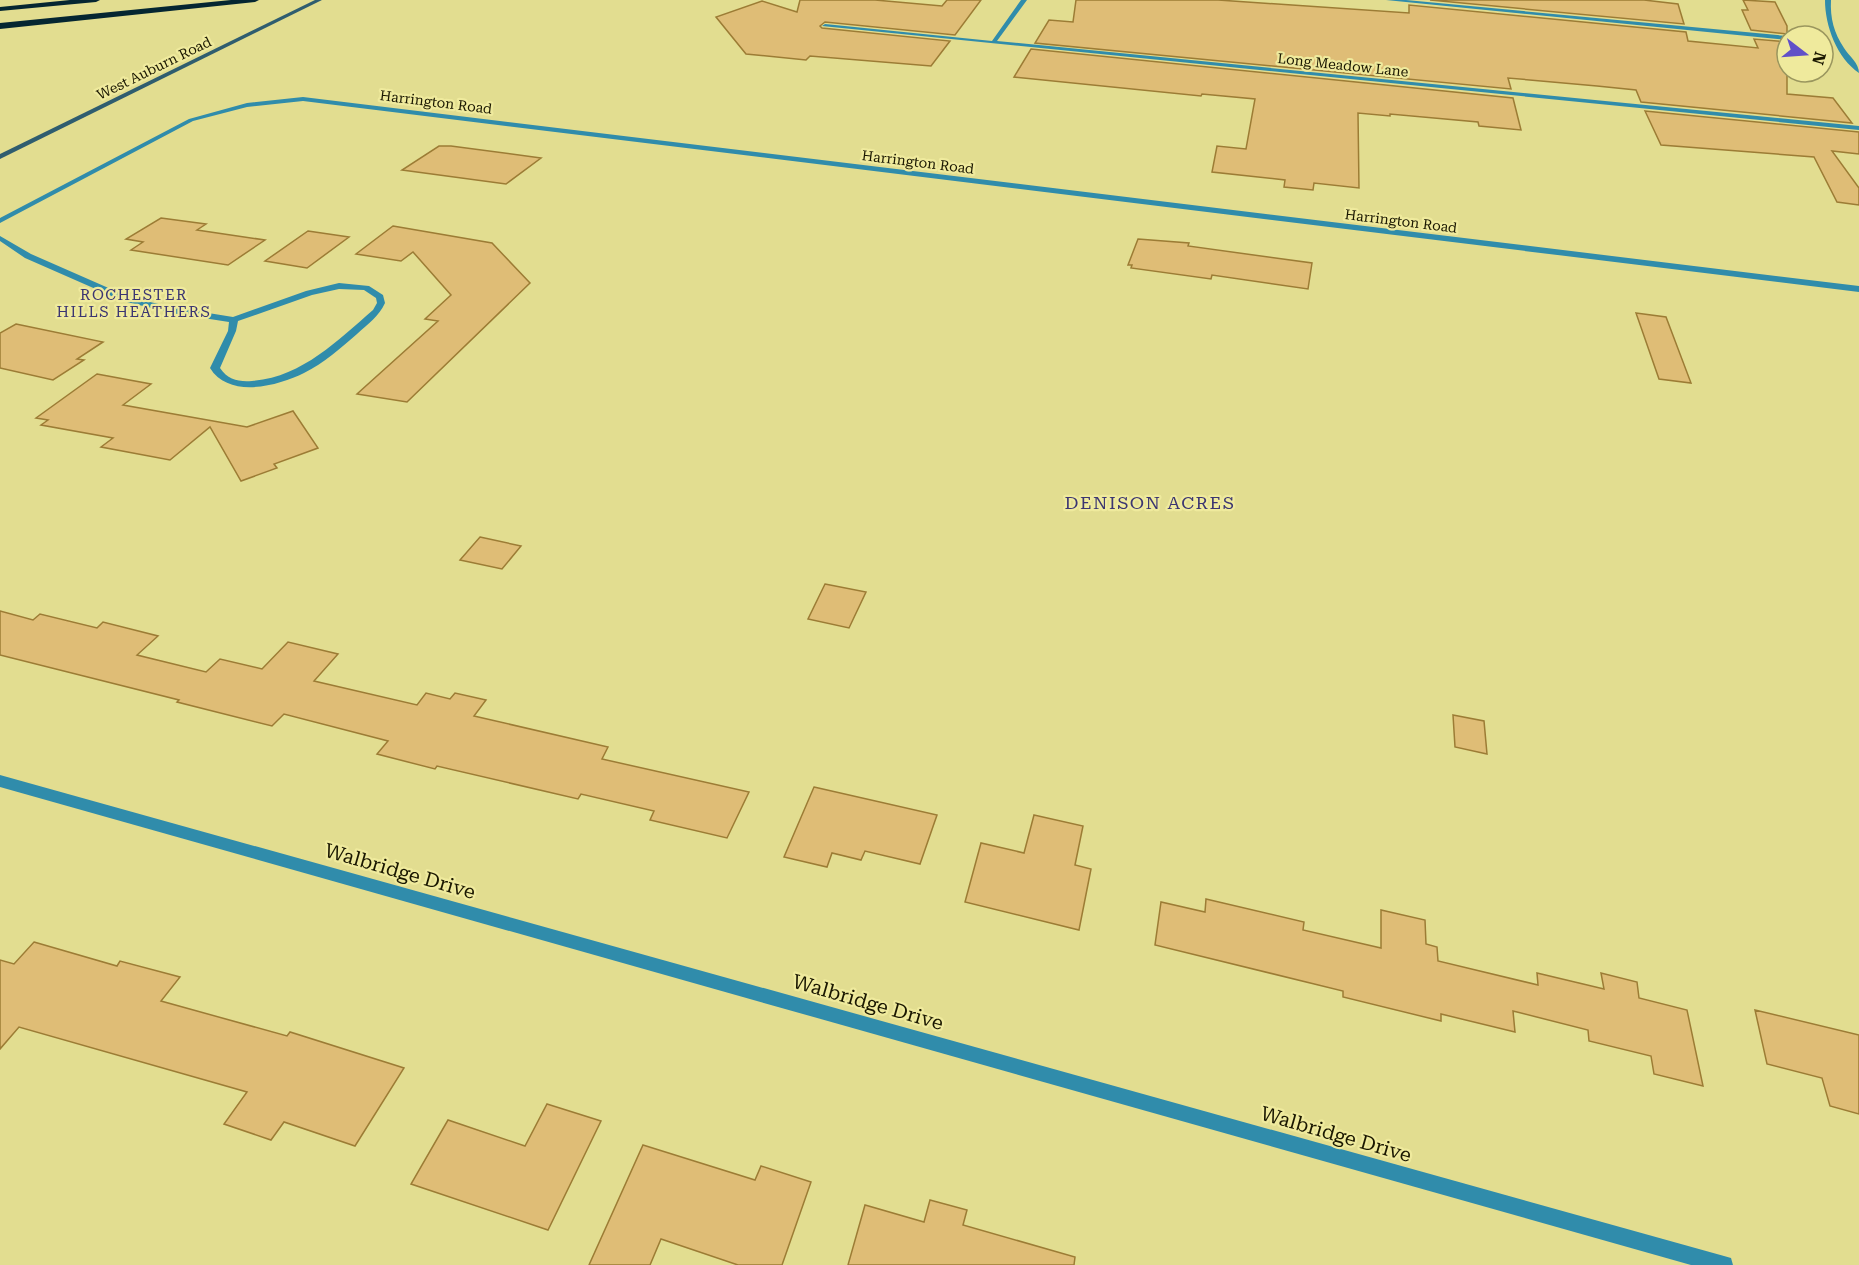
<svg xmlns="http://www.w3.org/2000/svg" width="1859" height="1265" font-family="'Roboto Serif',serif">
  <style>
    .building { fill: #dfbd76; stroke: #9c7c35; stroke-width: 1.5 }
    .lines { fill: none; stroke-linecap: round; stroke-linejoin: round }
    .minor { fill: #308cab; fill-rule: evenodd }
    .secondary { fill: #2f5d6f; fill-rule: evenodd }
    .motorway { fill: #052631; fill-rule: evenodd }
    .labels { text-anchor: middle; stroke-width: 4.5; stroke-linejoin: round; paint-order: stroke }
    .far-street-label { font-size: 14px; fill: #1a1700; stroke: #efea9d }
    .far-neighbourhood-label { font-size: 15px; letter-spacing: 1.5px; fill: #3b3571; stroke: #efea9d }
    .neighbourhood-label { font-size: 18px; letter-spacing: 1.5px; fill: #3b3571; stroke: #efea9d }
    .near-street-label { font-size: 20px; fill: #1a1700; stroke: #efea9d }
  </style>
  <rect width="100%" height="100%" fill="#e2dd90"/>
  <g class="building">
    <polygon points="800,0 875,0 942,6 947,0 981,0 955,35 825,22 820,26 822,28 950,41 931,66 810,56 806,60 746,54 716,17 762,1 797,12"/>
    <polygon points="1076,0 1218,0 1409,13 1409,5 1686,32 1688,41 1758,48 1754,39 1787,42 1787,94 1833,98 1852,123 1641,102 1636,90 1597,86 1508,78 1511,89 1035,43 1049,20 1073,22"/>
    <polygon points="1430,0 1644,0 1678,4 1684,24"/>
    <polygon points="1743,0 1775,2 1787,26 1787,34 1751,30 1742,10 1748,10"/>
    <polygon points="1031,49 1513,98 1521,130 1479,126 1478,122 1390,114 1390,116 1358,113 1359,188 1314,183 1313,190 1284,187 1285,180 1212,172 1217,146 1246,149 1255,99 1202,94 1201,96 1014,77"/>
    <polygon points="1645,111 1859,132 1859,154 1832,151 1859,188 1859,205 1837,202 1814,157 1661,145"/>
    <polygon points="439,146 451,146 541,158 506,184 402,170"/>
    <polygon points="161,218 206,224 197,230 265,240 228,265 131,250 143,242 126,239"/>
    <polygon points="393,226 492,243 530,283 407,402 357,394 438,321 425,319 451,295 413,252 401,261 356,254"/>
    <polygon points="308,231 349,237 307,268 265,261"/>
    <polygon points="1138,239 1189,243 1188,246 1312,263 1308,289 1212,275 1211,279 1131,268 1132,265 1128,265"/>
    <polygon points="1636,313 1666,317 1691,383 1659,379"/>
    <polygon points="16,324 103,342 77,359 84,360 53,380 0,368 0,333"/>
    <polygon points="97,374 151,384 123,405 247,427 293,411 318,448 274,464 277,468 241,481 210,427 170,460 101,447 113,438 41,425 48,420 36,418"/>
    <polygon points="480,537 521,546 502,569 460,560"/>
    <polygon points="825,584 866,592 849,628 808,619"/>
    <polygon points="0,611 33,620 40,614 97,628 103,622 158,636 137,655 206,672 220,659 262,669 288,642 338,654 314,681 417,705 426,693 450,699 455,693 486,700 474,716 608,747 602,759 749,792 727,838 650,820 654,811 581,794 578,799 437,766 435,769 377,754 388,741 284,714 272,726 177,702 179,700 0,655"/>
    <polygon points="1453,715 1484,721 1487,754 1455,747"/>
    <polygon points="814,787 937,815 920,864 865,851 861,860 832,853 827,867 784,857"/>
    <polygon points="1034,815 1083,826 1075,865 1091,869 1079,930 965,902 981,843 1024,853"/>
    <polygon points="1206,899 1304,922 1303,930 1381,948 1381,910 1425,920 1426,944 1437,947 1438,961 1538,985 1537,973 1604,989 1601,973 1637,982 1639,998 1687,1010 1703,1086 1654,1074 1651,1056 1589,1041 1588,1030 1513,1011 1515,1032 1441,1014 1441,1021 1343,997 1343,991 1155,945 1161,902 1205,912"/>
    <polygon points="34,942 117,966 120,961 180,977 161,1001 287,1036 290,1032 404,1068 355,1146 284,1122 271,1140 224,1124 247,1092 19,1027 0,1049 0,960 14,964"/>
    <polygon points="1755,1010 1859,1035 1859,1114 1830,1106 1822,1078 1767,1064"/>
    <polygon points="547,1104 601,1121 548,1230 411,1184 448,1120 525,1146"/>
    <polygon points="643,1145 755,1180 761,1166 811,1182 782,1265 738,1265 661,1239 650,1265 589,1265"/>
    <polygon points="930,1200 967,1210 963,1225 1075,1257 1074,1265 848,1265 865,1205 924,1222"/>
  </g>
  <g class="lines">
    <g class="minor">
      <polygon points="1021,0 1027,0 997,41 1859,126 1859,130 822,26 825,24 992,41"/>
      <polygon points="1386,0 1406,0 1787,36 1787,40"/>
      <path d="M1825 0H1831C1830 18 1834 33 1844 48 1849 56 1859 63 1859 73 1837 58 1825 26 1825 0Z"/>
      <polygon points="303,97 1859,286 1859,292 303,101 247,107 193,121 0,223 0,218 189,119 247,103"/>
      <path d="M0 236 31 254 129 297 171 307 233 317 306 291 339 283 369 286 383 295 385 303C379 316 368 324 357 334 341 348 324 363 304 373 278 386 229 399 210 368L228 331 229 322 171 313 123 301 25 258 0 241ZM339 289 364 290 376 298 377 303 373 310C337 341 302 377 252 381 239 382 228 380 220 368L236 331 238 321 312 295Z"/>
      <polygon points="0,775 1724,1256 1731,1258 1733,1265 1691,1265 0,787"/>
    </g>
    <polygon class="secondary" points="315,0 322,0 0,159 0,154"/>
    <g class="motorway">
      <polygon points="70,0 100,0 96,2 0,11 0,7"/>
      <polygon points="231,0 259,0 255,2 0,29 0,23"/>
    </g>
  </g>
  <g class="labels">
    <g class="far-street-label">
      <text transform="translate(1343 65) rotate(6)" y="5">Long Meadow Lane</text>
      <text transform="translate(154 68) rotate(-26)" y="5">West Auburn Road</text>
      <text transform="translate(436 102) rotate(7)" y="5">Harrington Road</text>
      <text transform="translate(918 162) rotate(7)" y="5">Harrington Road</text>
      <text transform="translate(1401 221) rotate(7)" y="5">Harrington Road</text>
    </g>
    <g class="far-neighbourhood-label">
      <text x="134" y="300">ROCHESTER<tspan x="134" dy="17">HILLS HEATHERS</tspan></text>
    </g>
    <g class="neighbourhood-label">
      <text x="1150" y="509">DENISON ACRES</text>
    </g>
    <g class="near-street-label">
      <text transform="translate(400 871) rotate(16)" y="7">Walbridge Drive</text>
      <text transform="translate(868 1002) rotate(16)" y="7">Walbridge Drive</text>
      <text transform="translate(1336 1134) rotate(16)" y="7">Walbridge Drive</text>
    </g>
  </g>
  <g transform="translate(1805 54) rotate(107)"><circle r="28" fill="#efea9d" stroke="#9a965e" stroke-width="1.5"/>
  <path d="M0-4.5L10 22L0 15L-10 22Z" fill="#6150c8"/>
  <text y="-9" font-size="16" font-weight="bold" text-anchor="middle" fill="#1a1700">N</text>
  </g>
</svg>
